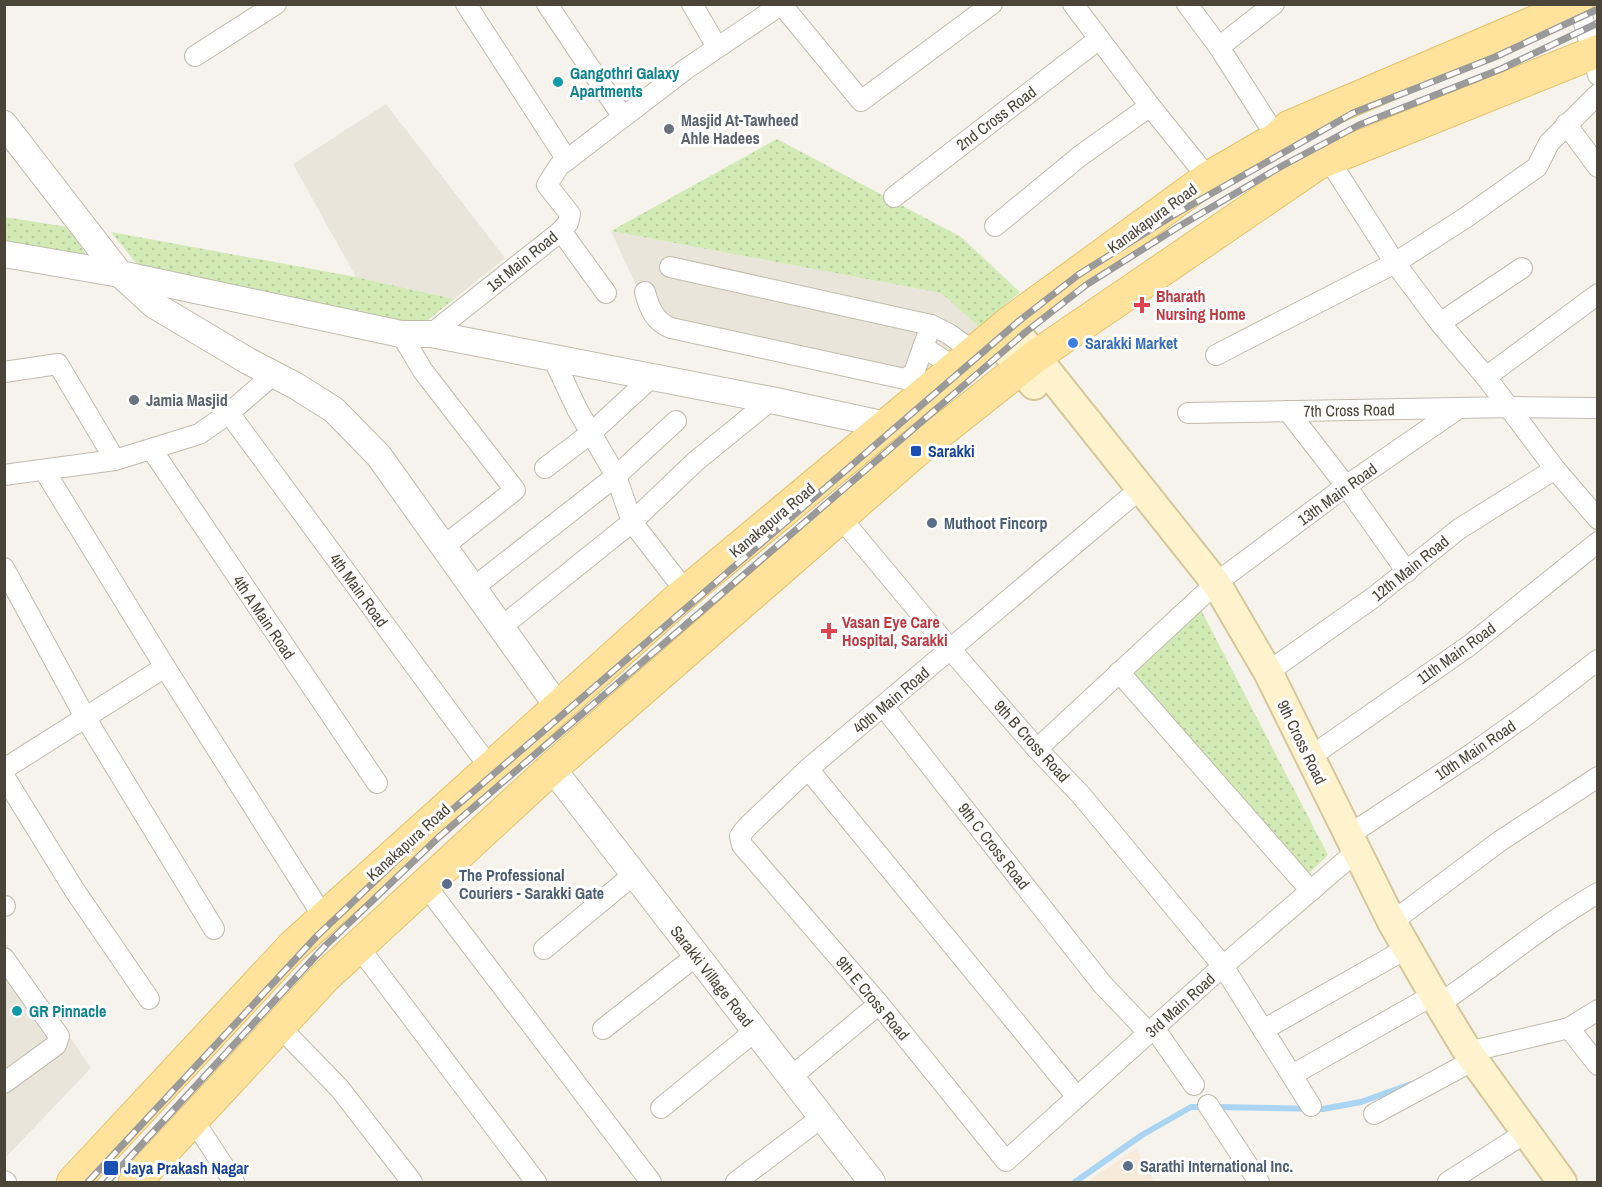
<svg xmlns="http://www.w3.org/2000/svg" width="1602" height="1187" font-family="'Archivo Narrow',sans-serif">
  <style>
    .residential { fill: #eae5da }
    .commercial { fill: #f7ead8 }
    .grass { fill: url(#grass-dots) }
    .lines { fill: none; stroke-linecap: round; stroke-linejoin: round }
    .stream { stroke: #a9d4f2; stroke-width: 6 }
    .minor-casing { stroke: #c2bbae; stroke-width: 22 }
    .tertiary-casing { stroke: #c2bbae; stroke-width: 28 }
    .secondary-casing { stroke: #d6c79b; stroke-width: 32 }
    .primary-casing { stroke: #e6c16a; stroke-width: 34 }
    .minor { stroke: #fff; stroke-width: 20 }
    .tertiary { stroke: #fff; stroke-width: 26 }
    .secondary { stroke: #fff3cd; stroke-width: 28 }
    .primary { stroke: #ffe39c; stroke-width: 32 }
    .rail-casing { stroke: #9a9a9a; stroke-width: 7 }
    .rail { stroke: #fff; stroke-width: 4.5; stroke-dasharray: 14; stroke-linecap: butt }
    .culture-dot { fill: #0f9aa8; stroke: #fff; stroke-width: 2 }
    .worship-dot { fill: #6b7280; stroke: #fff; stroke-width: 2 }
    .health-dot { fill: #e0444e; stroke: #fff; stroke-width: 2 }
    .shop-dot { fill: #3f7fe0; stroke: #fff; stroke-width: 2 }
    .transit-dot { fill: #1a4fb4; stroke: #fff; stroke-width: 2 }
    .service-dot { fill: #5c6f8a; stroke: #fff; stroke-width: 2 }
    .labels { text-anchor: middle; stroke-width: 6; stroke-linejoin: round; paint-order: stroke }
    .culture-label { font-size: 16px; font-weight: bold; fill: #0d838f; stroke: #fff; text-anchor: start }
    .street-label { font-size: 16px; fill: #4b4439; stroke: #fff }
    .worship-label { font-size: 16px; font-weight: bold; fill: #5b616d; stroke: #fff; text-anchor: start }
    .health-label { font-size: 16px; font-weight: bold; fill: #be3a42; stroke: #fff; text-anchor: start }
    .shop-label { font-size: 16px; font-weight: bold; fill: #366cbe; stroke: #fff; text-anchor: start }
    .transit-label { font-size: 16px; font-weight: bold; fill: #164399; stroke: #fff; text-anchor: start }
    .service-label { font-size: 16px; font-weight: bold; fill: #4e5e75; stroke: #fff; text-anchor: start }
  </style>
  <defs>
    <pattern id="grass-dots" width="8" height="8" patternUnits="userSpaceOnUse" patternTransform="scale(1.5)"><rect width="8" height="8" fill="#d2eab5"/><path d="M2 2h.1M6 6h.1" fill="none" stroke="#b6ca9c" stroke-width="1.8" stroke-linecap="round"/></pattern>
  </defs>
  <rect width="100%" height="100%" fill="#f6f3ec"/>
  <g class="residential">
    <polygon points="386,104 505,258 454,299 356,277 293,164"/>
    <polygon points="611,231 941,293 979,327 919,384 658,333"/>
    <polygon points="4,940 91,1068 5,1158 4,1157"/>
  </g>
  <polygon class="commercial" points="1136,1149 1154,1182 1087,1182"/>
  <g class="grass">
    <polygon points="777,139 961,237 1020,292 979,327 941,293 611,231"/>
    <polygon points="4,217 68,227 93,265 5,248"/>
    <polygon points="111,232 356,277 454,299 422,325 146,275"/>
    <polygon points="1200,608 1328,855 1305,877 1128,671"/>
  </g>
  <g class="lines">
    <g class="stream">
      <polyline points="1215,1107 1323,1109 1361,1102 1411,1084"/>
      <polyline points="1075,1182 1142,1135 1191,1107 1205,1107"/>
    </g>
    <g class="minor-casing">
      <g id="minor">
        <polyline points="466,4 567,160"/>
        <polyline points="547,4 623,117"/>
        <polyline points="692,4 717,47"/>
        <polyline points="1073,4 1150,106 1208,178"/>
        <polyline points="1187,4 1219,47 1277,138"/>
        <polyline points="1579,4 1598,75"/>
        <polyline points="782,5 861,101 992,4"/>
        <polyline points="1219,47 1274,4"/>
        <polyline points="195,56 276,4"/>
        <polyline points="1566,124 1598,167"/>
        <polyline points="1329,160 1395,263 1440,323 1486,377 1555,469 1598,519"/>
        <polyline points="894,197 1099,39"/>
        <polyline points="995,226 1080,156 1150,106"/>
        <polyline points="561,231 606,293"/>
        <polyline points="670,267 931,325 949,334 974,352"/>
        <path d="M645 292C649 308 655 322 671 328L905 379 914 373 931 325"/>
        <polyline points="1440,323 1522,268"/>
        <polyline points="401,334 423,371 515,490 444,546"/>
        <polyline points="431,334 561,231 568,223 570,214 547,185 559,166 686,69 782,4"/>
        <polyline points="923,347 956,368"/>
        <polyline points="1216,355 1395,263 1465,218 1537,167 1549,143 1598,94"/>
        <polyline points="553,358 577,409 616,476 632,522 686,592"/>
        <polyline points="4,372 58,364 115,460"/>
        <polyline points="1486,377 1598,294"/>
        <polyline points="1288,411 1346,486 1407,572"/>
        <polyline points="229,413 490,768"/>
        <polyline points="1188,413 1510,407 1598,408"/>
        <polyline points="152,450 377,783"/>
        <polyline points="545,468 591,433 652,377"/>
        <polyline points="44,470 165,667 324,918"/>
        <polyline points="4,475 115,460 199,434 229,413 274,374"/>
        <polyline points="1128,499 808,769 747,827 740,836 742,845 879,1004 1006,1161 1223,966 1357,851"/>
        <polyline points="840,517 951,650 1037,749 1081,795 1223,966 1311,1106"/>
        <polyline points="4,568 85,717 214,929"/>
        <polyline points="473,588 616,476 676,421"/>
        <polyline points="500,628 632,522 696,461 771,400"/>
        <polyline points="1119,672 1311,891"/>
        <polyline points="1268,672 1374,597 1459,529 1555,469"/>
        <polyline points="884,707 1103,985 1149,1033"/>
        <polyline points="1037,749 1216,583 1346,486 1459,408"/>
        <polyline points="1310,757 1470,645 1598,542"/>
        <polyline points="4,769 165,667"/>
        <polyline points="808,769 1077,1097"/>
        <polyline points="4,776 75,891 149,999"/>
        <polyline points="1349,835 1473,753 1525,716 1598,660"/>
        <polyline points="426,886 651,1182"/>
        <polyline points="4,906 5,906"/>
        <polyline points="1392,922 1500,841 1598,777"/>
        <polyline points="358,946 536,1182"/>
        <polyline points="544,949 633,875"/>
        <polyline points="4,958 59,1036 56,1045 4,1083"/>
        <path d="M1439 1004C1493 968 1542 925 1598 893"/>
        <polyline points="280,1027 340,1089 412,1182"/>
        <polyline points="1154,1028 1194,1085"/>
        <polyline points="1569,1028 1598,1065"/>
        <polyline points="603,1029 696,956"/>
        <polyline points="1263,1030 1395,955"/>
        <polyline points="1468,1052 1569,1028 1598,1010"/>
        <polyline points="1292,1075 1421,1002"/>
        <polyline points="791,1077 879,1004"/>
        <polyline points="1208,1105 1259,1182"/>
        <polyline points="661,1108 755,1031"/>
        <polyline points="1374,1114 1461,1067"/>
        <polyline points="194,1121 234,1182"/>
        <polyline points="4,1181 6,1182"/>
        <polyline points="736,1182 822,1117"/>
        <polyline points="1448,1182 1525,1133"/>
      </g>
    </g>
    <g class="tertiary-casing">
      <g id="tertiary">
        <polyline points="4,124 120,274 154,305 248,361 296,386 334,410 379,456 558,707"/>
        <polyline points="4,254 120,274 401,334 431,334 771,400 886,425"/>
        <polyline points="552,768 872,1182"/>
      </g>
    </g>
    <g class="secondary-casing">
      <g id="secondary">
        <polyline points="1009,323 1216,583 1268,672 1392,922 1439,1004 1468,1052 1562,1182"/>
        <polyline points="993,336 1034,385"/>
      </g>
    </g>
    <g class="primary-casing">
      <g id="primary">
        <polyline points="73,1182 293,946 686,592 1009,323 1208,178 1277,138 1289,127 1577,4"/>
        <polyline points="135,1182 325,977 552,768 916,451 1036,356 1317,164 1598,51"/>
      </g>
    </g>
    <use href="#minor" class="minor"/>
    <use href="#tertiary" class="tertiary"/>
    <use href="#secondary" class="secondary"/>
    <use href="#primary" class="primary"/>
    <g class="rail-casing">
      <g id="rail">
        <polyline points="88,1182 317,936 431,828 1019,321 1078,275 1172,216 1353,113 1495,57 1598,9"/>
        <polyline points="107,1182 326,945 439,837 1027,331 1086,285 1178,227 1282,166 1359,125 1501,69 1598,23"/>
      </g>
    </g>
    <use href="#rail" class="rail"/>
  </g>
  <g class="culture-dot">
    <circle cx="558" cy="82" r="6"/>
    <circle cx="17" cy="1011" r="6"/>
  </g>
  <g class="worship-dot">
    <circle cx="669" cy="129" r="6"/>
    <circle cx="134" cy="400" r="6"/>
  </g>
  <g class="health-dot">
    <path d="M1139 296h6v6h6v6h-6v6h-6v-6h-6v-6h6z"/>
    <path d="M826 622h6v6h6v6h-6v6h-6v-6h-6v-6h6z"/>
  </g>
  <circle class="shop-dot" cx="1073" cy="343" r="6"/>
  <g class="transit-dot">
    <rect x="910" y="445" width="12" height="12" rx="3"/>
    <rect x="103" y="1160" width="16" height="16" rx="3"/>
  </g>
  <g class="service-dot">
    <circle cx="932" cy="523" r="6"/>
    <circle cx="447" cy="884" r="6"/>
    <circle cx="1128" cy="1166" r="6"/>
  </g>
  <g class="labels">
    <g class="culture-label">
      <text x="570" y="79">Gangothri Galaxy<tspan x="570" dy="18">Apartments</tspan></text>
      <text x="29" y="1017">GR Pinnacle</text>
    </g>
    <g class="street-label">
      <text transform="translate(996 118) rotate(-37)" y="6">2nd Cross Road</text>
      <text transform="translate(1152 218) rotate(-36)" y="6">Kanakapura Road</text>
      <text transform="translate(522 261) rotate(-39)" y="6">1st Main Road</text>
      <text transform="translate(1349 410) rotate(-1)" y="6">7th Cross Road</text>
      <text transform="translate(1337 494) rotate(-36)" y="6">13th Main Road</text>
      <text transform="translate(772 520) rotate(-40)" y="6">Kanakapura Road</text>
      <text transform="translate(1410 568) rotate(-39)" y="6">12th Main Road</text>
      <text transform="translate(359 590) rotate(54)" y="6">4th Main Road</text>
      <text transform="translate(264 617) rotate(56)" y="6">4th A Main Road</text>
      <text transform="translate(1456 653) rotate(-36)" y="6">11th Main Road</text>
      <text transform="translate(891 700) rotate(-40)" y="6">40th Main Road</text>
      <text transform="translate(1032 741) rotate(48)" y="6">9th B Cross Road</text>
      <text transform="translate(1302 742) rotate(64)" y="6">9th Cross Road</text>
      <text transform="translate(1475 750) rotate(-34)" y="6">10th Main Road</text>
      <text transform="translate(408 842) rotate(-42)" y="6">Kanakapura Road</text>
      <text transform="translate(994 846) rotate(52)" y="6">9th C Cross Road</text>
      <text transform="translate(712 976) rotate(52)" y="6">Sarakki Village Road</text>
      <text transform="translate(873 998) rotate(50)" y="6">9th E Cross Road</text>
      <text transform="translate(1180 1005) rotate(-42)" y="6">3rd Main Road</text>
    </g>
    <g class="worship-label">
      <text x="681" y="126">Masjid At-Tawheed<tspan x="681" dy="18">Ahle Hadees</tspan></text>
      <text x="146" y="406">Jamia Masjid</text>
    </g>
    <g class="health-label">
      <text x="1156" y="302">Bharath<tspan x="1156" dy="18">Nursing Home</tspan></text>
      <text x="842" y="628">Vasan Eye Care<tspan x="842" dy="18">Hospital, Sarakki</tspan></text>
    </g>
    <g class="shop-label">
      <text x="1085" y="349">Sarakki Market</text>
    </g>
    <g class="transit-label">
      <text x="928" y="457">Sarakki</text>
      <text x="124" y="1174">Jaya Prakash Nagar</text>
    </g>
    <g class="service-label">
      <text x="944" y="529">Muthoot Fincorp</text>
      <text x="459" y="881">The Professional<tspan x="459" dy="18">Couriers - Sarakki Gate</tspan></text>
      <text x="1140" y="1172">Sarathi International Inc.</text>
    </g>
  </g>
  <rect width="1602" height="1187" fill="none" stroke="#4b4439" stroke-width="12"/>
</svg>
